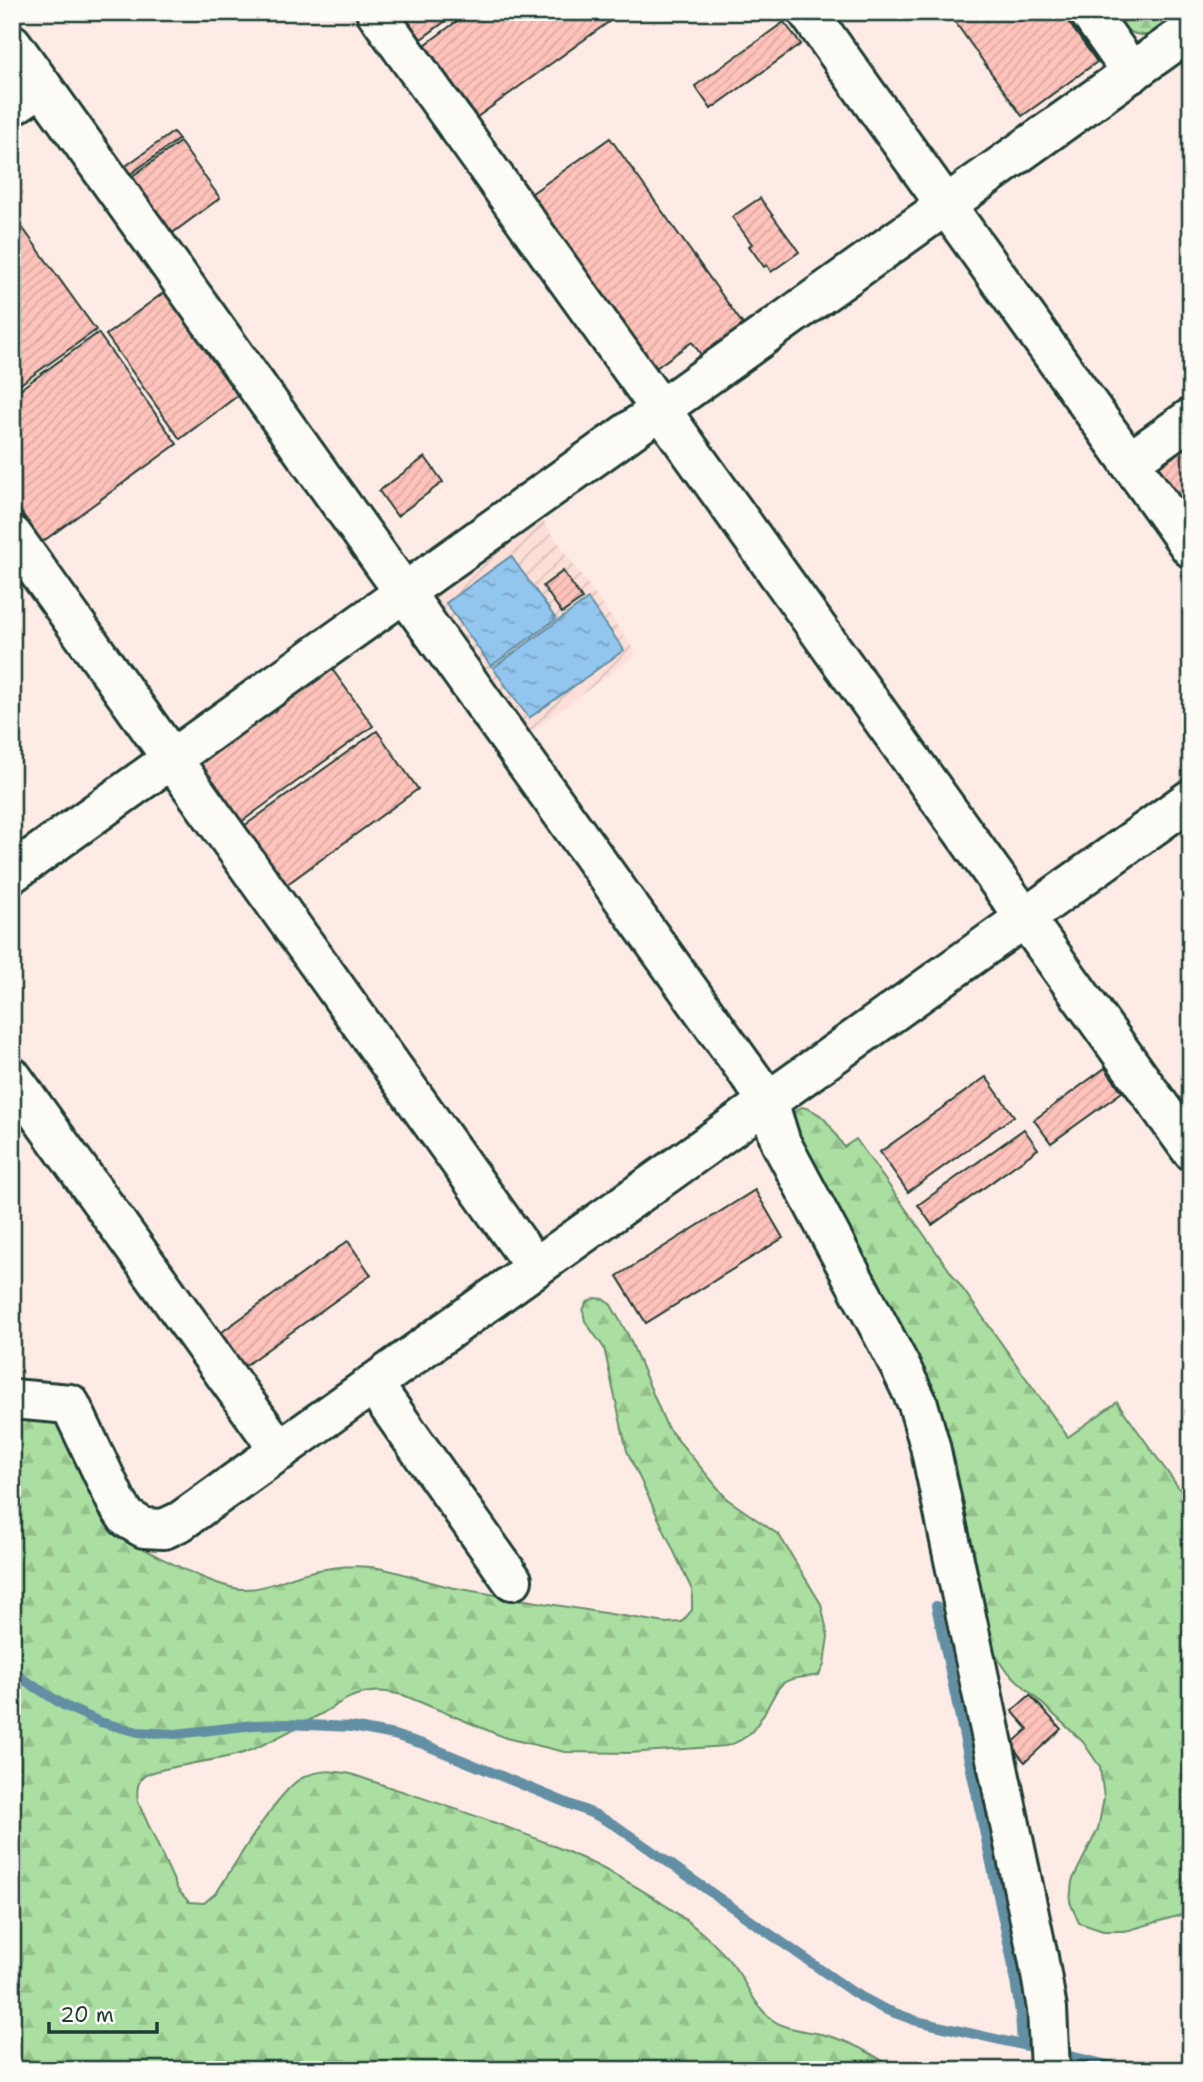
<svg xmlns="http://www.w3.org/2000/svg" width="1203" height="2082" font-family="'Shantell Sans',sans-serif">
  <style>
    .industrial { fill: url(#industrial-furrows) }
    .forest { fill: url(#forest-firs); stroke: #658e6a; stroke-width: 2 }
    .water { fill: url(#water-ripples); stroke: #648fa4; stroke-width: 2 }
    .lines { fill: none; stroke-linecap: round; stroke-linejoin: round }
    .stream { stroke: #648fa4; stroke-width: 10 }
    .building { fill: url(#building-hatch); stroke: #1f3d34; stroke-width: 2 }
    .minor-casing { stroke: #1f3d34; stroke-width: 44 }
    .minor { stroke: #fdfcf7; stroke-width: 38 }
  </style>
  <defs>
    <pattern id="industrial-furrows" width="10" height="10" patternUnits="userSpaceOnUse" patternTransform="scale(1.75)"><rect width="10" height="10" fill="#fedfd8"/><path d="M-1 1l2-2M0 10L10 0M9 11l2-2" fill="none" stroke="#d9c0ba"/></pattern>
    <pattern id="forest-firs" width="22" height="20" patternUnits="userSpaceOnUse" patternTransform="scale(1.75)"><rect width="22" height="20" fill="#abdfa1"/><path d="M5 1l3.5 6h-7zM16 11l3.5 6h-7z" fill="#93c08b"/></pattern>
    <pattern id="water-ripples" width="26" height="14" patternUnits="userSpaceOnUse" patternTransform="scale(1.75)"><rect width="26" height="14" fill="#92c6ef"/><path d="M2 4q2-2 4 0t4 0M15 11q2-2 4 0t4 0" fill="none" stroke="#77a2c2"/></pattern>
    <pattern id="building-hatch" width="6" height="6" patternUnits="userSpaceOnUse" patternTransform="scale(1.75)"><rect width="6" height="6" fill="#ffc3bb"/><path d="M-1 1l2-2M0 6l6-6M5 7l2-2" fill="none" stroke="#daa8a1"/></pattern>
  </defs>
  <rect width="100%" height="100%" fill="#feebe5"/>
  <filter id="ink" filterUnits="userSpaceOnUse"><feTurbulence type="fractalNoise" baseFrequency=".0143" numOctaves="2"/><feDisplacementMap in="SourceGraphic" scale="14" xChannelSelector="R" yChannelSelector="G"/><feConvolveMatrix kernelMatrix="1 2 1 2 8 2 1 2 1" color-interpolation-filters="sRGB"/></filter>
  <g filter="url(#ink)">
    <polygon class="industrial" points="538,514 637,654 524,737 428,603 430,591"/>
    <g class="forest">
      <path d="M1106 12H1191C1181 18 1160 33 1150 35 1133 37 1115 26 1106 12Z"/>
      <path d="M802 1107C825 1112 831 1128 844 1147L856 1139 1068 1437 1117 1402 1191 1505V1912L1126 1931H1103L1079 1923 1070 1902 1072 1881 1098 1829 1104 1798 1100 1767 1083 1742 1003 1667 993 1650 792 1124 794 1112Z"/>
      <path d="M595 1298 604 1299 611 1305 628 1335 667 1427 727 1499 779 1535 821 1604 828 1636 824 1665 819 1675C808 1678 795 1676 785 1682 779 1685 775 1693 772 1699 759 1722 753 1739 726 1746L629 1753 565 1752 506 1738 403 1695C392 1693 383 1690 371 1692 353 1693 338 1704 323 1713 298 1726 273 1742 246 1752 226 1760 153 1767 143 1777 136 1784 137 1794 138 1802L178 1890 189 1902 204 1903 217 1892C233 1868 280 1786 304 1777 321 1769 333 1771 351 1774 472 1816 601 1849 701 1932 716 1945 729 1958 740 1975 749 1990 756 2006 770 2018 785 2031 808 2030 825 2035 852 2042 874 2054 896 2070H12V1412L59 1420 135 1544C158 1557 217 1588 242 1589 266 1590 287 1577 309 1572 331 1567 356 1564 378 1568 403 1572 426 1582 450 1587 522 1600 594 1611 666 1623L682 1622 692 1610V1590L627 1451 604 1348 585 1321 583 1311 586 1303Z"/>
    </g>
    <g class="water">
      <polygon points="511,556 556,619 491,666 446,603"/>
      <polygon points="588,599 624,650 529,718 493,668"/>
    </g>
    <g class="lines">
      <g class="stream">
        <polyline points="936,1606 1012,1961 1020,2013 1022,2045"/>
        <polyline points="12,1672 65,1706 100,1722 138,1732 176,1734 254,1725 286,1724 352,1727 394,1735 423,1744 596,1815 618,1827 854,1993 884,2009 917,2021 1026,2046"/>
        <polyline points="1066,2055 1129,2070"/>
      </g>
    </g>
    <g class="building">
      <polygon points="402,12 458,12 421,39"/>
      <polygon points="469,12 604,12 610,21 477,117 425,45"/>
      <polygon points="948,12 1061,12 1097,62 1022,116"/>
      <polygon points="784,22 801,44 711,109 695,86"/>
      <polygon points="173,132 179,139 125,178 120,170"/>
      <polygon points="610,138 744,326 702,356 692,342 653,370 528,196"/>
      <polygon points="180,142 220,198 167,237 127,180"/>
      <polygon points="760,198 799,252 771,272 767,265 764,267 749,246 752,244 732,217"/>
      <polygon points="12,213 96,330 12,390"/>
      <polygon points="166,291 240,394 180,439 106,335"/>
      <polygon points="98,333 177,444 42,542 12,499 12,395"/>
      <polygon points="1191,363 1191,382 1182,369"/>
      <polygon points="1182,444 1191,456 1191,470 1186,474 1191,480 1191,495 1178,505 1154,471 1174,456 1171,452"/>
      <polygon points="425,457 443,482 397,516 379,491"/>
      <polygon points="563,571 582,599 562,613 543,586"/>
      <polygon points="332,669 373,726 241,822 200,764"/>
      <polygon points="377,731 418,789 286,885 244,826"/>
      <polygon points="1105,1068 1122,1092 1051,1143 1034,1120"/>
      <polygon points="986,1077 1014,1116 908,1192 880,1152"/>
      <polygon points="1024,1129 1038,1149 932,1225 918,1205"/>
      <polygon points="755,1190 783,1238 646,1323 617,1276"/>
      <polygon points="348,1241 371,1275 243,1367 219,1334"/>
      <polygon points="1030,1695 1061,1729 1025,1762 1010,1745 1028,1729 1012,1711"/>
    </g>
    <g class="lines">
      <g class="minor-casing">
        <g id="minor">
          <polyline points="376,12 1191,1150"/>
          <polyline points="808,12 1191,548"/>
          <polyline points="1089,12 1132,73"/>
          <polyline points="12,44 768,1101 781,1143 900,1366 918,1404 930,1446 1038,1957 1047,2009 1050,2070"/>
          <polyline points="12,106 42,86"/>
          <polyline points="1129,462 1191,418"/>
          <polyline points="12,535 535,1267"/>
          <polyline points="12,873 1191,30"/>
          <polyline points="12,1077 280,1451"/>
          <polyline points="373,1384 512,1580"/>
          <polyline points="12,1399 70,1404 117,1503 127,1518 144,1528 164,1529 181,1521 1191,799"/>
        </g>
      </g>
      <use href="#minor" class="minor"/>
    </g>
  </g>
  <rect width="1203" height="2082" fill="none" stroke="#fdfcf7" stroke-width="42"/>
  <rect x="21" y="21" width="1161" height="2040" fill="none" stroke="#1f3d34" stroke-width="2.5" filter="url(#ink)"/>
  <path d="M49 2022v10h108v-10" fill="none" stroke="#1f3d34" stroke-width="3.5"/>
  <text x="60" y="2022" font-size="21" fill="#1f3d34" stroke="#fdfcf7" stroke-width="5" paint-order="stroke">20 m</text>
</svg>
